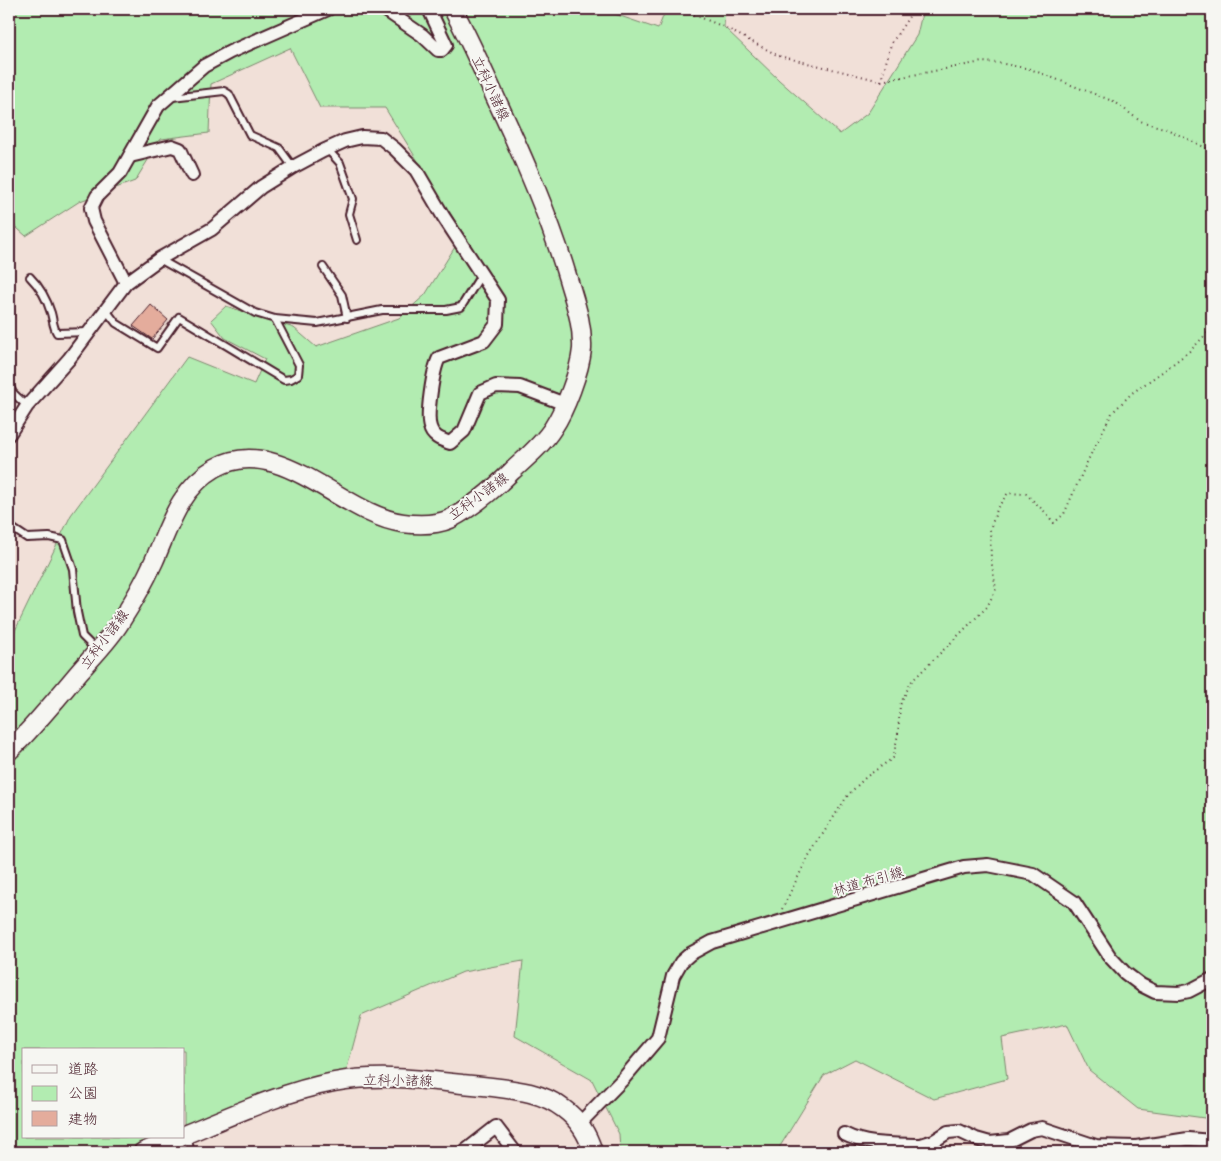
<svg xmlns="http://www.w3.org/2000/svg" width="1221" height="1161" font-family="Pangolin,'Klee One',sans-serif">
  <style>
    .green { fill: #b2ecb1; stroke: #7e866e }
    .building { fill: #e4ac9c; stroke: #4a1f2b }
    .lines { fill: none; stroke-linecap: round; stroke-linejoin: round }
    .lane-casing { stroke: #4a1f2b; stroke-width: 10 }
    .street-casing { stroke: #4a1f2b; stroke-width: 16 }
    .secondary-casing { stroke: #4a1f2b; stroke-width: 21 }
    .path { stroke: #4a1f2b; stroke-width: 2; stroke-dasharray: 1 4; stroke-linecap: butt }
    .lane { stroke: #f6f6f2; stroke-width: 6 }
    .street { stroke: #f6f6f2; stroke-width: 12 }
    .secondary { stroke: #f6f6f2; stroke-width: 18 }
    .labels { text-anchor: middle; stroke-width: 4; stroke-linejoin: round; paint-order: stroke }
    .street-label { font-size: 14px; fill: #4a1f2b; stroke: #f6f6f2 }
  </style>
  <rect width="100%" height="100%" fill="#f1e0d8"/>
  <filter id="ink" filterUnits="userSpaceOnUse"><feTurbulence type="fractalNoise" baseFrequency=".02" numOctaves="2"/><feDisplacementMap in="SourceGraphic" scale="10" xChannelSelector="R" yChannelSelector="G"/><feConvolveMatrix kernelMatrix="1 2 1 2 8 2 1 2 1" color-interpolation-filters="sRGB"/></filter>
  <g filter="url(#ink)">
    <polygon class="green" points="9,9 600,9 658,29 666,9 725,9 724,27 779,80 840,134 868,113 917,35 923,9 1212,9 1212,1119 1138,1109 1089,1070 1067,1024 1002,1038 1007,1079 934,1099 855,1059 824,1075 779,1148 780,1152 620,1152 619,1134 592,1080 515,1036 523,961 463,972 361,1016 346,1072 184,1129 184,1050 24,1050 24,1137 163,1137 126,1152 9,1152 9,643 71,515 187,357 254,384 265,359 225,338 211,320 226,306 294,328 316,347 399,318 425,295 463,234 385,108 320,108 290,48 211,84 209,133 161,139 135,181 80,201 26,236 9,221"/>
    <polygon class="building" points="151,305 168,320 152,339 133,326"/>
    <g class="lines">
      <g class="lane-casing">
        <g id="lane">
          <polyline points="172,97 224,91 229,94 250,135 279,148 293,167"/>
          <polyline points="327,149 340,163 353,199 349,214 357,240"/>
          <polyline points="159,259 255,313 275,319 317,323 382,310 446,310 461,307 481,275"/>
          <polyline points="323,267 342,295 347,318"/>
          <path d="M30 277C40 287 47 300 51 313 53 320 53 327 57 333L88 332"/>
          <polyline points="106,310 116,323 157,348 179,317 284,380 291,379 298,375 299,365 275,319"/>
          <polyline points="9,385 13,393 27,406"/>
          <polyline points="9,526 27,538 49,537 63,540 73,569 77,612 82,636 96,650"/>
          <polyline points="188,1135 190,1152"/>
        </g>
      </g>
      <g class="street-casing">
        <g id="street">
          <polyline points="384,9 422,35 438,50 442,50 446,45 429,9"/>
          <polyline points="130,156 172,146 180,149 192,175"/>
          <polyline points="126,283 94,221 91,208 97,196 120,173 158,106 204,66 230,52 328,9"/>
          <path d="M9 434 27 406 69 359 126 283 159 259 212 229 261 187 293 167 323 151 345 141 362 137 381 138 395 149 416 170 443 216 498 300 497 324 484 341 439 358C433 369 426 416 430 427 432 437 442 440 450 443L464 431 480 393 496 386 520 387 565 404"/>
          <polyline points="580,1123 623,1079 658,1038 673,976 681,962 690,954 712,942 964,867 988,865 1033,874 1074,902 1110,957 1125,973 1141,985 1155,992 1179,993 1189,991 1212,979"/>
          <path d="M844 1134C867 1146 896 1144 921 1145"/>
          <polyline points="464,1152 496,1127 515,1152"/>
          <polyline points="920,1152 921,1145 934,1141 948,1132 959,1131 976,1139 990,1143 1009,1141 1031,1130 1042,1128 1096,1146 1136,1147 1188,1139 1212,1141"/>
        </g>
      </g>
      <g class="secondary-casing">
        <g id="secondary">
          <path d="M9 751C35 726 57 698 80 671 93 656 108 641 119 624 132 604 144 583 154 561 169 527 180 488 215 468 279 432 342 515 403 523 418 525 436 525 450 519 471 508 495 488 512 471 526 458 543 444 553 428 565 410 580 371 582 349 583 324 575 303 568 279 550 218 524 159 497 101 483 70 469 39 453 9"/>
          <path d="M184 1135C230 1116 285 1091 334 1082 376 1074 420 1079 462 1084 485 1086 508 1088 530 1093 542 1096 555 1102 564 1109 579 1120 588 1135 593 1152"/>
          <polyline points="143,1152 179,1137"/>
        </g>
      </g>
      <g class="path">
        <polyline points="680,9 724,27 779,56 881,81 982,62 999,63 1030,69 1115,102 1140,121 1167,129 1212,151"/>
        <polyline points="881,81 891,44 914,9"/>
        <polyline points="782,909 808,857 848,795 866,777 893,758 898,734 900,705 911,682 987,607 996,589 991,559 990,529 998,507 1008,493 1026,494 1045,512 1054,523 1064,514 1088,460 1112,413 1132,393 1165,370 1191,350 1212,328"/>
      </g>
      <use href="#lane" class="lane"/>
      <use href="#street" class="street"/>
      <use href="#secondary" class="secondary"/>
    </g>
  </g>
  <g class="labels">
    <g class="street-label">
      <text transform="translate(491 88) rotate(65)" y="5">立科小諸線</text>
      <text transform="translate(478 496) rotate(-36)" y="5">立科小諸線</text>
      <text transform="translate(104 639) rotate(-53)" y="5">立科小諸線</text>
      <text transform="translate(868 881) rotate(-16)" y="5">林道 布引線</text>
      <text transform="translate(398 1080) rotate(1)" y="5">立科小諸線</text>
    </g>
  </g>
  <rect width="1221" height="1161" fill="none" stroke="#f6f6f2" stroke-width="30"/>
  <rect x="15" y="15" width="1191" height="1131" fill="none" stroke="#4a1f2b" stroke-width="2" filter="url(#ink)"/>
  <rect x="22" y="1048" width="162" height="90" fill="#f6f6f2" stroke="#b1a0a2"/>
  <rect x="32" y="1065" width="25" height="8" fill="#f6f6f2" stroke="#b1a0a2"/>
  <text x="68" y="1074" font-size="15" fill="#4a1f2b">道路</text>
  <rect x="32" y="1086" width="25" height="15" fill="#b2ecb1" stroke="#b1a0a2"/>
  <text x="68" y="1098" font-size="15" fill="#4a1f2b">公園</text>
  <rect x="32" y="1111" width="25" height="15" fill="#e4ac9c" stroke="#b1a0a2"/>
  <text x="68" y="1124" font-size="15" fill="#4a1f2b">建物</text>
</svg>
